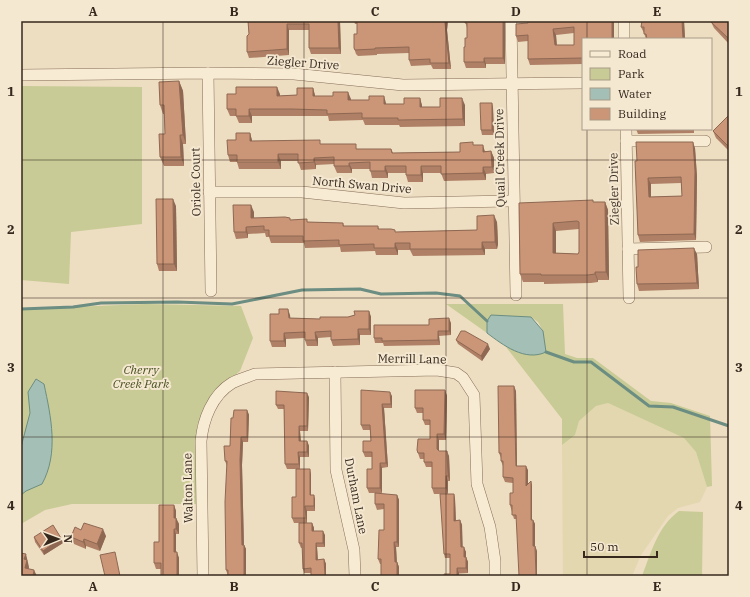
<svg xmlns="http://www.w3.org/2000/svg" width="750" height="597" font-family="'IBM Plex Serif',serif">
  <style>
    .farmland { fill: #e3d7af }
    .green { fill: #c8cb95 }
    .water { fill: #a4c0b6; stroke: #6b8d82 }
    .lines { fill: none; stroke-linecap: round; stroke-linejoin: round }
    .stream { stroke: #6b8d82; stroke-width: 3 }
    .minor-casing { stroke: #866e59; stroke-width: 12 }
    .minor { stroke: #f8ebd4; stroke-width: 11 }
    .wall { fill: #af8066; fill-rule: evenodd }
    .shaded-wall { fill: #8e6853 }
    .building { fill: #cb9577; stroke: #8e6853; fill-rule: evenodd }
    .grid { fill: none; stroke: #36281d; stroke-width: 1; stroke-opacity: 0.55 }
    .labels { text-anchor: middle; stroke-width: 4; stroke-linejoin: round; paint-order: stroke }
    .street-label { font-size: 12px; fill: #36281d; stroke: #f5e8d1 }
    .park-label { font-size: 12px; font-style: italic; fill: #4a5224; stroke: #f5e8d1 }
    .neatline { fill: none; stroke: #36281d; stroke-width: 1.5 }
    .grid-label { font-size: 13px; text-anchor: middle; font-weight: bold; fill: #36281d }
  </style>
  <rect width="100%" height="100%" fill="#edddc1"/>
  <polygon class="farmland" points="608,403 684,438 696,452 707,487 700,502 678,508 668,516 641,555 632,576 563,576 562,445 575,435 579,421 596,406"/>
  <g class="green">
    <polygon points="21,86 142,87 142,224 71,232 69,284 21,280"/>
    <polygon points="146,304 241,306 253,338 240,371 214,392 197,427 198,504 72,504 45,510 21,524 21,309"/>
    <polygon points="446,304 563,304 565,354 577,358 593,358 651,401 671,403 710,416 712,486 707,487 696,452 684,438 608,403 596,406 579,421 575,435 562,445 562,419 506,347 525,354 543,331 538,322 531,317 487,321 487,333"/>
    <path d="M679 511 703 512 702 576H642C651 553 658 526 679 511Z"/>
  </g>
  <g class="water">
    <path d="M491 315 531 317 543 331 546 352C525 362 503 345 487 333V321Z"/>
    <path d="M36 379 44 384C51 417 59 453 42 484L26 491 21 495V447L30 413 28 392Z"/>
  </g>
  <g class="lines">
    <g class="stream">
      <polyline points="21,309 73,307 101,303 177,302 232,304 302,290 360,289 381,294 436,293 460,296 487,321"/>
      <polyline points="546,352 574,362 591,362 649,406 673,407 729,426"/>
    </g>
    <g class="minor-casing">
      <g id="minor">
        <polyline points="511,21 516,295"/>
        <polyline points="624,21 624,39"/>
        <polyline points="208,73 211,291"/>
        <polyline points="21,75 208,73 294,74 403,85 583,83"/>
        <polyline points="626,129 629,298"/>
        <polyline points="626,141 705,141"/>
        <polyline points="209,192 302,192 404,203 513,201"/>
        <polyline points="628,249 706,247"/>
        <polyline points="335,372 336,470 354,550 355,576"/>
        <path d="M203 576 201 441C203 420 212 395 232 383 239 379 248 377 255 374L437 370 456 373 463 378 474 395 477 484 490 527 495 561V576"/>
      </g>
    </g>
    <use href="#minor" class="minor"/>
  </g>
  <g class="wall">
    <polygon points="248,21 340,21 341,54 311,54 309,48 309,30 289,30 289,55 249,58 247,52 249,34"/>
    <polygon points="354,21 448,21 447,30 451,69 433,69 431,65 411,66 409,60 409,53 377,54 377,55 358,56 356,54 354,48 357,34 357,24 355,24"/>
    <polygon points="465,21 505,21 505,64 486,64 486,68 466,68 464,62 465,47 467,38 467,28"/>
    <path d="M614 21 583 39V64L530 65 528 59V41L518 42 516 36V24ZM574 33V45H557L556 35Z"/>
    <polygon points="642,21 684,21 685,39 646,39 644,33 641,27"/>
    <polygon points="729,21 729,44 714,28 711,22"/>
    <polygon points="179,81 183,91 186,144 183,144 184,166 164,166 160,157 165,134 164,114 163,114 160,105"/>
    <polygon points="313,88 315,96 351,99 351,100 386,103 386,104 404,104 420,98 422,107 440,107 465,105 465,126 400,127 399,125 365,125 363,120 329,121 328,116 252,116 252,123 239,123 236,116 230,116 227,109 236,94 280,94 280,96 297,95"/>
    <polygon points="492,103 493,108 494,135 482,135 481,130"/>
    <polygon points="729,115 729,151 716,138 713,131"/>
    <polygon points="636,129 694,129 694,133 638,134"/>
    <polygon points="250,133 252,141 321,144 358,149 391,149 393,153 460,152 474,145 485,151 491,151 494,158 494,173 486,174 486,180 444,181 441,173 423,173 423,182 408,182 406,175 406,173 388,173 388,178 372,178 370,169 352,169 352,173 337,173 334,166 334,164 316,165 316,169 301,170 298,161 281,161 281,169 239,169 237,162 230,162 228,155 236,140"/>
    <path d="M695 148 697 177 696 240 640 242 638 235 637 161ZM681 183 682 196 651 197V184Z"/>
    <path d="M605 202 608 210 609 280H598V282L591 283 544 284V282H523L520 274 519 203ZM579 229V252L578 254 556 253V231Z"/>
    <polygon points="176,206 177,271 159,271 157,264"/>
    <polygon points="254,212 254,218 290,218 290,220 309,222 343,223 344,226 378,226 379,229 396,232 477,230 497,222 498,244 497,249 485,249 485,255 413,256 410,250 398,250 398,255 376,255 375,251 341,252 340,247 305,248 304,243 271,243 269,237 266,237 265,233 248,234 248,238 236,239 234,232"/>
    <polygon points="697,254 699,289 639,291 637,284"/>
    <polygon points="369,311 371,317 371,335 360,335 360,345 333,346 331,340 331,337 318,338 318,346 307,346 305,340 305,338 286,339 286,347 272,347 270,341 279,314 290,315 290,318 320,319 348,317"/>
    <polygon points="451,323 451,335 439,336 440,345 384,346 383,343 375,343 374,338 429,325"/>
    <polygon points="456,340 490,349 482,361 458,344"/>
    <polygon points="361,390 392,396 392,408 384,408 388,467 382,468 382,493 369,493 367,488 372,469 372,457 365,457 363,452 371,441 370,430 363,430 361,425"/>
    <polygon points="445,390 447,396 446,440 439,440 439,451 449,456 450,481 448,481 448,494 434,494 432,488 432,467 426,467 424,462 424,459 420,459 417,450 430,439 430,425 425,425 423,420 423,413 417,413 415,408"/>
    <polygon points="516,391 517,466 528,470 528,484 531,481 532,486 532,520 533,520 535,524 535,546 537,551 517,519 514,519 510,505 513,493 513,483 505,482 503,477 503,466 501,461 501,458 499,453"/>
    <polygon points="309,397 308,431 300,431 301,441 307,441 309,446 309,457 300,457 300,469 287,469 285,464 284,409 278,409 276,405"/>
    <polygon points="247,410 249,415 248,442 243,442 242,465 244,545 246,549 246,576 228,576 226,570 227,466 225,461 230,446 233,418"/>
    <polygon points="311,474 311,495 315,499 315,511 307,511 307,523 294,523 292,518 296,497"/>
    <polygon points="454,494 455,499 456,521 460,520 462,525 462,547 466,552 466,557 468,562 468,573 450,574 450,558 445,558 444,554"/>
    <polygon points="397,495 399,500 399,547 396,547 397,562 399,567 380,564 378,559 384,530 384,509 377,510 375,504"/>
    <polygon points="174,505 176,511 176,518 179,524 179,534 176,534 176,552 179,558 161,569 156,569 154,563 159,542"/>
    <polygon points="312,523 314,528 314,531 325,535 325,547 317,547 318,560 324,559 326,564 311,573 304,573 303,569 302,548 301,548 299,543"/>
    <polygon points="81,530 106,536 100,551 86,546 86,549 74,544 71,537"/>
    <polygon points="34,537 61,538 63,543 44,555 35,542"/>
  </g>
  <g class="shaded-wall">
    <polygon points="338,21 340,21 341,54 339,48"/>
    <polygon points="445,21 448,21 447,30 451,69 449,63 445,23"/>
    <polygon points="503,21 505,21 505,64 503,58"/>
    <rect x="612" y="21" width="2" height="18"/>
    <polygon points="682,21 684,21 685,39 683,39"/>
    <polygon points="287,24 289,30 289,55 287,49"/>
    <polygon points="553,29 556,35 557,51 555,45"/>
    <polygon points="484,58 486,64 486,68 484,62"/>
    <polygon points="179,81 183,91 186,144 183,135"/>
    <polygon points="277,87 280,94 280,103 277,96"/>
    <polygon points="313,88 315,95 315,103 313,96"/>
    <polygon points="348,92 351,99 351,107 348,100"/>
    <polygon points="384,96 386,103 387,111 384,104"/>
    <polygon points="420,98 422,105 422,114 420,107"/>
    <polygon points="462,98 465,105 465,126 463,119"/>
    <polygon points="492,103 493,108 494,135 492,130"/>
    <polygon points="249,109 252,116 252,123 249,116"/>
    <polygon points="250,133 252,140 252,147 250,141"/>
    <polygon points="180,135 183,144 184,166 181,157"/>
    <polygon points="693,142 695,148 697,177 696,240 694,234"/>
    <polygon points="483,145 485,152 483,152"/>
    <polygon points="491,151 494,158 494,173 492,167"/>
    <polygon points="278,154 281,161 281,169 278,162"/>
    <polygon points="314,158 316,165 316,169 314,162"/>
    <polygon points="349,163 352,169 352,173 349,166"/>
    <polygon points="385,166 388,173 388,178 385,171"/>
    <polygon points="421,166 423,173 423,182 421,175"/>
    <polygon points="483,167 486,174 486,180 483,173"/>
    <polygon points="648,178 651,184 651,203 649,197"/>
    <polygon points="173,199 176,206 177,271 174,264"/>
    <polygon points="605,202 608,210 609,280 606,272"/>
    <polygon points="251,205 254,212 254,225 251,218"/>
    <polygon points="494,215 497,222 498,244 497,249 495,242"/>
    <polygon points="553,223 556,231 556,261 553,253"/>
    <polygon points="246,227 248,234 248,238 246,232"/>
    <polygon points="482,242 485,249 485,255 482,249"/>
    <polygon points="395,243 398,250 398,255 395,248"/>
    <polygon points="694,248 697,254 699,289 697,283"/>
    <polygon points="595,272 598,280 598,282 595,274"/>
    <polygon points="288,309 290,315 291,324 289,318"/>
    <polygon points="369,311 371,317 371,335 369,329"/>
    <polygon points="449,318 451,323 451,335 449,331"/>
    <polygon points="358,329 360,335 360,345 358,339"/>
    <polygon points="438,331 439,336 440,345 438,340"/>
    <polygon points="315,332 318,338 318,346 316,340"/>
    <polygon points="284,333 286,339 286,347 284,341"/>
    <polygon points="488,344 490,349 482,361 481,356"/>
    <polygon points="514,386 516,391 517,470 516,466"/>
    <polygon points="445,390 447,396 446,440 444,434"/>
    <polygon points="390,392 392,396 392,408 391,404"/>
    <polygon points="307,393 309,397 308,431 307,426"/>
    <polygon points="382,404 384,408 388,467 386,463"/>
    <polygon points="247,410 249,415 248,442 247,437"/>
    <polygon points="299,426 300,431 301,446 299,441"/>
    <polygon points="437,434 439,440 439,454 437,449"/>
    <polygon points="241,437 243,442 242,465 244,549 242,545 240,460"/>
    <polygon points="307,441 309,446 309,457 307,452"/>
    <polygon points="447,451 449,456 450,481 448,476"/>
    <polygon points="298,452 300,457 300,469 299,464"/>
    <polygon points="380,463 382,468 382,493 380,488"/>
    <polygon points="526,466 528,470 528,490 526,486"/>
    <polygon points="310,469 311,474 311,499 310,495"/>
    <polygon points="446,476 448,481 448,494 446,488"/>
    <polygon points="531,481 532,486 532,524 531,520"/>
    <polygon points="454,494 455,499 456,525 454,521"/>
    <polygon points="314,495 315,499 315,511 314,506"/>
    <polygon points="397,495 399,500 399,547 397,542"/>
    <polygon points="174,505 176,511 176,524 174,518"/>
    <polygon points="305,506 307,511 307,523 306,518"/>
    <polygon points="176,518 179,524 179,534 176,529"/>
    <polygon points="460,520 462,525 463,552 461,547"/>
    <polygon points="533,520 535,524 535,551 533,546"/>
    <polygon points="312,523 314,528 314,535 312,531"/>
    <polygon points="103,529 106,536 100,551 97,544"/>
    <polygon points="174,529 176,534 176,558 174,552"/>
    <polygon points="323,531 325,535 325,547 323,543"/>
    <polygon points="61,538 63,543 44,555 43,551"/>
    <polygon points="84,539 86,546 86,549 83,542"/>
    <polygon points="394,542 396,547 397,567 395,562"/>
    <polygon points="316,543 317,547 318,564 316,560"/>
    <polygon points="244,545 246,549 246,576 244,576"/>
    <polygon points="535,546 537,551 537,576 536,576"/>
    <polygon points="464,547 466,552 466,562 464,557"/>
    <polygon points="177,552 179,558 179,576 177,576"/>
    <polygon points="26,554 29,567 28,574 25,568 24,559"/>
    <polygon points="466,557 468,562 468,573 466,568"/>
    <polygon points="324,559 326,564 326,576 325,576"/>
    <polygon points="397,562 399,567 399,576 397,576"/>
    <polygon points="457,568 459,573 459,576 457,576"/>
    <polygon points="34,570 37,576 33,576"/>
  </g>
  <g class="building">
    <polygon points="248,21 338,21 339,48 309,48 309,24 287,24 287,49 247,52 247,36 249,34"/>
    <polygon points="357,21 445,21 445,23 449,63 430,63 430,59 409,60 409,47 375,48 375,49 355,50 354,48 354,34 357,34"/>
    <polygon points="465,21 503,21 503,58 484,58 484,62 464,62 464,47 465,47 465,38 467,38 467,23 465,23"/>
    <path d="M528 21H612V39H583V58L528 59V35L516 36V24L528 23ZM574 27V45H555L553 29Z"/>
    <polygon points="642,21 682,21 683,39 647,39 646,34 644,34 644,27 641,27"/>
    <polygon points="712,21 729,21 729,39 711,22"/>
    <polygon points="179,81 183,135 180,135 181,157 160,157 159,134 165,134 164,105 160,105 159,82"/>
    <polygon points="236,87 277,87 277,96 297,95 297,88 313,88 313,96 333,96 333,92 348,92 348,100 369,100 369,96 384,96 384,104 404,104 404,98 420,98 420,107 440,107 440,98 462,98 463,119 398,120 398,118 362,118 362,113 327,114 327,110 291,109 249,109 249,116 236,116 236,109 227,109 227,94 236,94"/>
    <polygon points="480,103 492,103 492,130 481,130"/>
    <polygon points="729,115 729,147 713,131"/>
    <polygon points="236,133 250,133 250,141 320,140 320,144 356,144 356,149 391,149 392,153 460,152 460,143 473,142 473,145 483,145 483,152 491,151 492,167 483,167 483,173 441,174 441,166 421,166 421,175 406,175 406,166 385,166 385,171 370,171 370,162 349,163 349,166 334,166 334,157 314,158 314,162 298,163 298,154 278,154 278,162 237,162 237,155 228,155 227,140 236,140"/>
    <path d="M636 142H693L695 171 694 234 638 235 635 161H637ZM681 177 682 196 649 197 648 178Z"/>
    <polygon points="156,199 173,199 174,264 157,264"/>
    <path d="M593 200V202H605L606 272H595V274L588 275H541V274H520L519 203ZM577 221 579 222V252L578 254 553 253V223Z"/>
    <polygon points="233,205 251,205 251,218 285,217 290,218 290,220 307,219 307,222 343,223 343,226 378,226 378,229 391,229 395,230 395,232 477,230 477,216 494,215 495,237 495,242 482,242 482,249 410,249 410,243 395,243 395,248 374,248 374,244 339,245 339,240 303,241 303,236 269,236 269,230 264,230 264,226 246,227 246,232 234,232"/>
    <polygon points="694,248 697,283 637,284 636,267 638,267 638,250"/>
    <polygon points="279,309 288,309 289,318 320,319 320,317 348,317 355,315 354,311 369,311 369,329 358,329 358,339 331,340 331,331 315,332 316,340 305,340 305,332 284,333 284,341 270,341 270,314 279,314"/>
    <polygon points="449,318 449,331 438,331 438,340 382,341 382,338 374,338 374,325 429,325 429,319"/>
    <polygon points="461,331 465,331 488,344 481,356 456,340"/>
    <polygon points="498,386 514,386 516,466 526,466 526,486 531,481 531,520 533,520 533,546 535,546 536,576 519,576 516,515 512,515 512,505 510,505 510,493 513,493 513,478 503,477 503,461 501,461 501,453 499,453"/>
    <polygon points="361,390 390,392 391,404 382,404 386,463 380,463 380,488 367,488 367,469 372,469 372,452 363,452 363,441 371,441 370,425 361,425"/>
    <polygon points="415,390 445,390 444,434 437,434 437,449 439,451 447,451 448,476 446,476 446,488 432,488 432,462 424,462 424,453 418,453 417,450 418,439 430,439 430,420 423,420 423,408 415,408"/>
    <polygon points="276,391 307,393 307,426 299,426 299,441 307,441 307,452 298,452 299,464 285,464 284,405 276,405"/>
    <polygon points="234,410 247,410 247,437 241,437 240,460 242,545 244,545 244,576 228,576 228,570 226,570 225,502 227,461 225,461 224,446 230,446 231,418 233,418"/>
    <polygon points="296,469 310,469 310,495 314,495 314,506 305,506 306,518 292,518 292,497 296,497"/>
    <polygon points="375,493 397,495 397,542 394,542 395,562 397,562 397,576 381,576 381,559 378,559 379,530 384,530 384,504 375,504"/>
    <polygon points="440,494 454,494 454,521 460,520 461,547 464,547 464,557 466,557 466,568 457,568 457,576 444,576 444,574 450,574 450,554 444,554"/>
    <polygon points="159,505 174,505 174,518 176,518 176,529 174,529 174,552 177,552 177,576 161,576 161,563 154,563 154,542 159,542"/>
    <polygon points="84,523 103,529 97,544 84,539 83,542 71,537 75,527 81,530"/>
    <polygon points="299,523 312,523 312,531 323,531 323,543 316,543 316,560 324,559 325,576 311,576 311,568 303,569 302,543 299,543"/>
    <polygon points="53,525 61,538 43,551 34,537"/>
    <polygon points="115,552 120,576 105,576 100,555"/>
    <polygon points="21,553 26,554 24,559 27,560 25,568 34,570 33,576 21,576"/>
  </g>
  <path class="grid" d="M163 21V576M304 21V576M446 21V576M587 21V39M587 129V576M21 160H729M21 298H729M21 437H729"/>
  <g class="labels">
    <g class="street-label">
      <text transform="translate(303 63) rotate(4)" y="4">Ziegler Drive</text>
      <text transform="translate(500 158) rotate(-91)" y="4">Quail Creek Drive</text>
      <text transform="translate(196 182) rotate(-91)" y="4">Oriole Court</text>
      <text transform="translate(362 185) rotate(5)" y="4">North Swan Drive</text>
      <text transform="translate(614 189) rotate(-91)" y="4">Ziegler Drive</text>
      <text transform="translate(412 359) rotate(1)" y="4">Merrill Lane</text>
      <text transform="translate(188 488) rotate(-91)" y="4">Walton Lane</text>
      <text transform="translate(356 496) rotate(79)" y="4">Durham Lane</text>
    </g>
    <g class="park-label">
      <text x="141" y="374">Cherry<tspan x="141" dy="14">Creek Park</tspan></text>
    </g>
  </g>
  <rect width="750" height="597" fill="none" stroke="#f5e8d1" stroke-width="44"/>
  <rect x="582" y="38" width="130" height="92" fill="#f5e8d1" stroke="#a99b89"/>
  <rect x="590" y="51" width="20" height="6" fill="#f8ebd4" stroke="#a99b89"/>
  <text x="618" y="58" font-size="12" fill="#36281d">Road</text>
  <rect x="590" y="68" width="20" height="12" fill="#c8cb95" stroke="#a99b89"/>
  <text x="618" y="78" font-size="12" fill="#36281d">Park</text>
  <rect x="590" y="88" width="20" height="12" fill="#a4c0b6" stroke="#a99b89"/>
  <text x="618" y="98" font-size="12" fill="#36281d">Water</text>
  <rect x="590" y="108" width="20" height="12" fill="#cb9577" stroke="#a99b89"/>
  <text x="618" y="118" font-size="12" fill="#36281d">Building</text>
  <g transform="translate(58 539) rotate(89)" stroke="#f5e8d1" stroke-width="3" paint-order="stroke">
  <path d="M0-3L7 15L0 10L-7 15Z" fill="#36281d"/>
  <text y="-6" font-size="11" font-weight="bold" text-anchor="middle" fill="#36281d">N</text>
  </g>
  <path d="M584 551v6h73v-6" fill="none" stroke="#36281d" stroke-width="2"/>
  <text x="590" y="551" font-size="12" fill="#36281d" stroke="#f5e8d1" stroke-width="3" paint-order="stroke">50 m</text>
  <rect x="22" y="22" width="706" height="553" class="neatline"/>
  <g class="grid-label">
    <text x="93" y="16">A</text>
    <text x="234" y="16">B</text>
    <text x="375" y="16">C</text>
    <text x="516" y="16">D</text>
    <text x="657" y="16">E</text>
    <text x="11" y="96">1</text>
    <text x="739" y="96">1</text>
    <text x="11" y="234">2</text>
    <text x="739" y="234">2</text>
    <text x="11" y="372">3</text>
    <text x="739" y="372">3</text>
    <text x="11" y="510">4</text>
    <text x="739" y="510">4</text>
    <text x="93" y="591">A</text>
    <text x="234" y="591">B</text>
    <text x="375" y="591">C</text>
    <text x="516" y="591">D</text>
    <text x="657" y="591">E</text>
  </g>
</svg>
